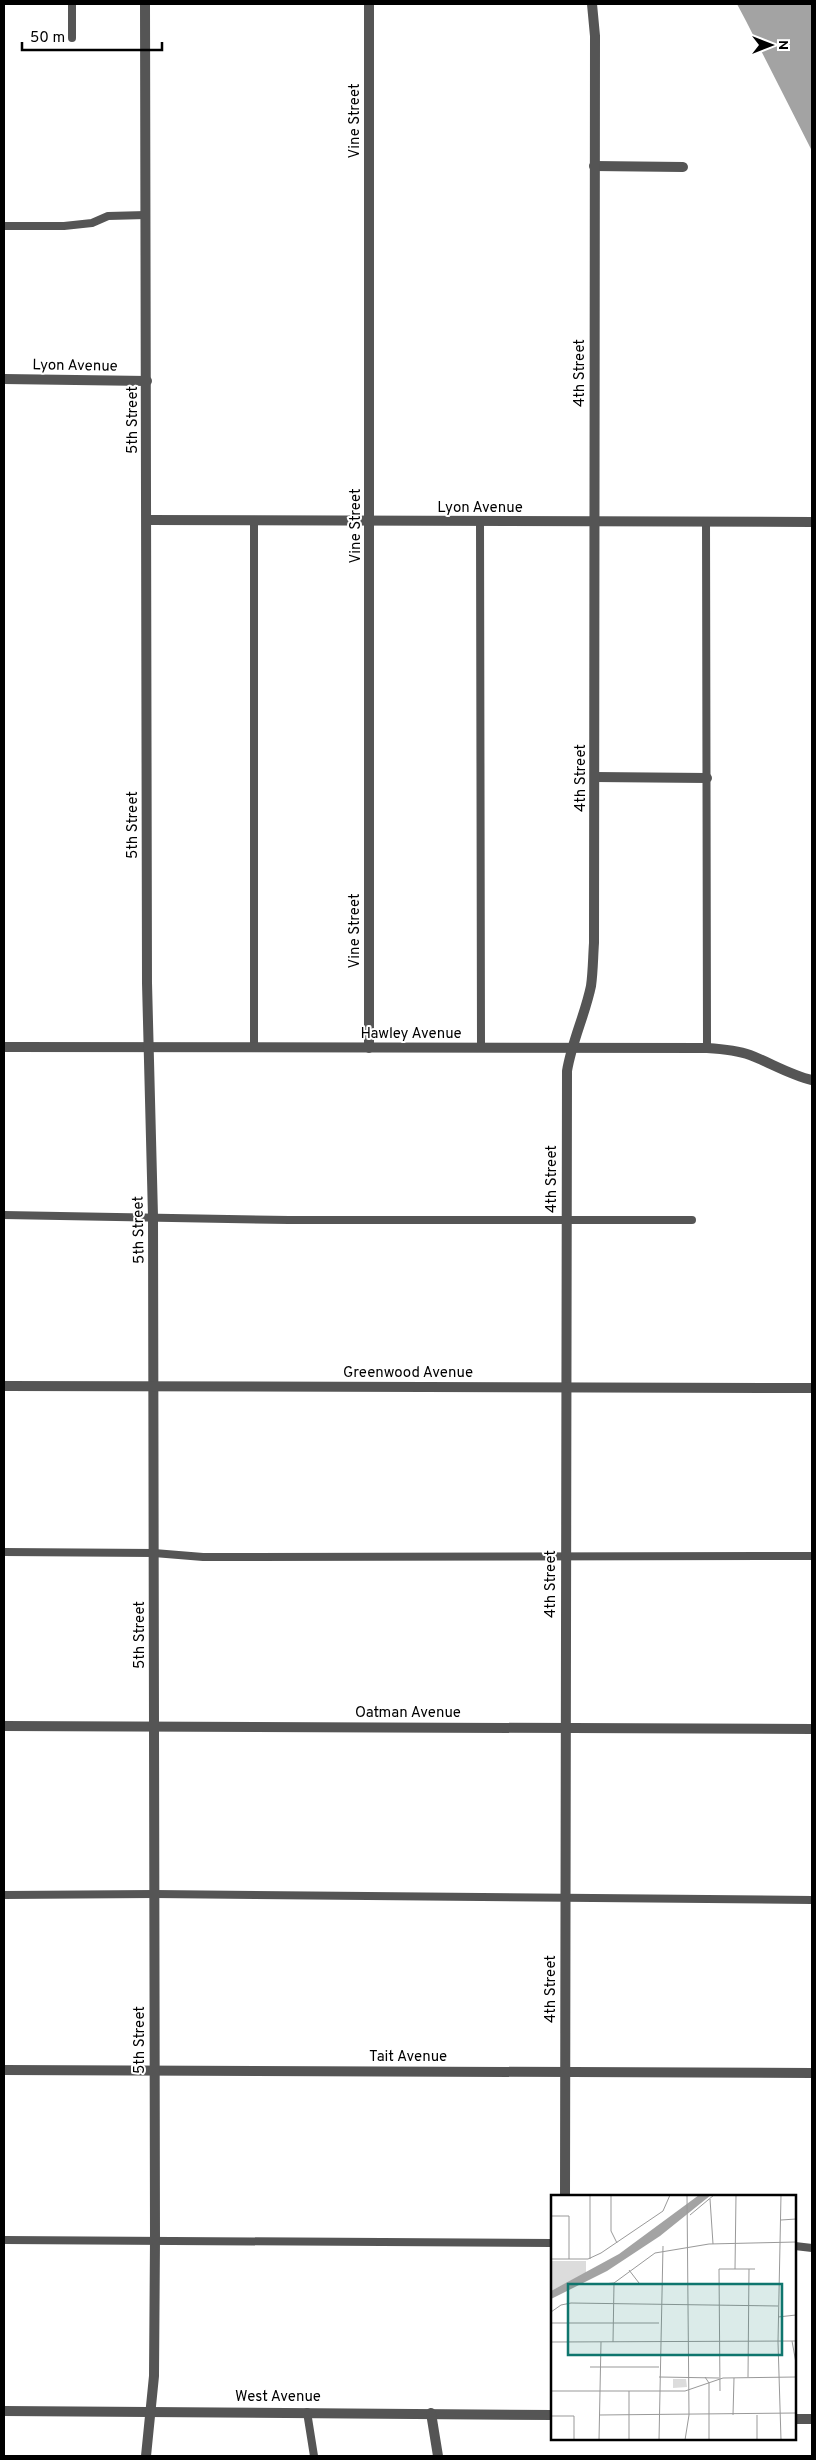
<svg xmlns="http://www.w3.org/2000/svg" width="816" height="2460" font-family="Overpass,sans-serif">
  <style>
    .water { fill: #a3a3a3 }
    .lines { fill: none; stroke-linecap: round; stroke-linejoin: round }
    .service { stroke: #555; stroke-width: 8 }
    .minor { stroke: #555; stroke-width: 10 }
    .tertiary { stroke: #555; stroke-width: 10 }
    .labels { text-anchor: middle; stroke-width: 4; stroke-linejoin: round; paint-order: stroke }
    .street-label { font-size: 15px; fill: #000; stroke: #fff }
    .inset-road { fill: none; stroke: #999; stroke-width: 1 }
    .view { fill: #0f766e; fill-opacity: 0.15; stroke: #0f766e; stroke-width: 2.5 }
    .inset-edge { fill: none; stroke: #000; stroke-width: 2.5 }
  </style>
  <rect width="100%" height="100%" fill="#fff"/>
  <polygon class="water" points="737,4 812,4 812,151 746,21"/>
  <g class="lines">
    <g class="service">
      <polyline points="72,4 72,38"/>
      <polyline points="4,226 64,226 92,223 108,216 146,215"/>
      <polyline points="706,521 707,1048"/>
      <polyline points="480,522 481,1047"/>
      <polyline points="254,1046 254,520"/>
      <polyline points="4,1215 289,1220 692,1220"/>
      <polyline points="4,1552 154,1553 203,1557 812,1556"/>
      <polyline points="4,1895 154,1894 812,1900"/>
      <polyline points="4,2240 552,2243"/>
      <polyline points="795,2246 812,2248"/>
      <polyline points="307,2412 314,2456"/>
    </g>
    <g class="minor">
      <polyline points="369,4 369,1048"/>
      <polyline points="594,166 683,167"/>
      <polyline points="4,379 147,381"/>
      <polyline points="147,520 812,522"/>
      <polyline points="595,777 707,778"/>
      <path d="M4 1047 707 1048C722 1049 736 1050 750 1055 771 1063 790 1075 812 1080"/>
      <polyline points="4,1726 812,1729"/>
      <polyline points="4,2070 812,2073"/>
      <path d="M565 2196 567 1071C572 1041 585 1015 591 986 593 972 593 957 594 943L595 36 592 4"/>
      <polyline points="4,2411 552,2415"/>
      <polyline points="431,2413 438,2456"/>
      <polyline points="795,2419 812,2419"/>
    </g>
    <g class="tertiary">
      <polyline points="145,4 147,983 153,1216 155,2239 154,2376 146,2456"/>
      <polyline points="4,1386 812,1388"/>
    </g>
  </g>
  <g class="labels">
    <g class="street-label">
      <text transform="translate(354 121) rotate(-90)" y="5">Vine Street</text>
      <text transform="translate(75 365) rotate(1)" y="5">Lyon Avenue</text>
      <text transform="translate(579 373) rotate(-90)" y="5">4th Street</text>
      <text transform="translate(132 420) rotate(-90)" y="5">5th Street</text>
      <text x="480" y="512">Lyon Avenue</text>
      <text transform="translate(355 526) rotate(-90)" y="5">Vine Street</text>
      <text transform="translate(580 778) rotate(-90)" y="5">4th Street</text>
      <text transform="translate(132 825) rotate(-90)" y="5">5th Street</text>
      <text transform="translate(354 931) rotate(-90)" y="5">Vine Street</text>
      <text x="411" y="1038">Hawley Avenue</text>
      <text transform="translate(551 1179) rotate(-90)" y="5">4th Street</text>
      <text transform="translate(138 1230) rotate(-91)" y="5">5th Street</text>
      <text x="408" y="1377">Greenwood Avenue</text>
      <text transform="translate(550 1584) rotate(-90)" y="5">4th Street</text>
      <text transform="translate(139 1635) rotate(-90)" y="5">5th Street</text>
      <text x="408" y="1717">Oatman Avenue</text>
      <text transform="translate(550 1989) rotate(-90)" y="5">4th Street</text>
      <text transform="translate(139 2040) rotate(-90)" y="5">5th Street</text>
      <text x="408" y="2061">Tait Avenue</text>
      <text x="278" y="2401">West Avenue</text>
    </g>
  </g>
  <g transform="translate(551 2195)">
    <rect width="245" height="245" fill="#fff"/>
    <path d="M0 66H35V78L0 96ZM122 184H135L136 192 122 193Z" fill="#dcdcdc"/>
    <path d="M148 0H160L109 41 56 76 0 104V96L68 59Z" fill="#a3a3a3"/>
    <path class="inset-road" d="M60 0V36L66 48M159 4 162 49M139 20 163 0M0 21H18V64M230 25 245 24M0 64H37L50 58 112 16 119 0M39 64V0M184 74 185 0M78 75 88 88M52 89 63 88 104 58 158 49 245 47M0 117 10 110 20 108 227 111M227 122 245 120M0 128H108M241 146 245 168M0 147 245 146M62 147 63 89M39 172H108M108 182 168 183M154 182 158 188V245M197 182 198 74M0 196H134L172 183 245 182M169 196 168 74H204M48 220 245 218M182 220 183 183M0 221H23V245M48 245 50 147M78 245V196M108 245 112 51M134 245 138 220 136 0M206 245V220M230 245 227 147 230 0"/>
    <path class="view" d="M17 89H231V160H17Z"/>
    <rect width="245" height="245" class="inset-edge"/>
  </g>
  <rect width="816" height="2460" fill="none" stroke="#000000" stroke-width="10"/>
  <g transform="translate(771 45) rotate(90)" stroke="#ffffff" stroke-width="4" paint-order="stroke">
  <path d="M0-4L9 19L0 12L-9 19Z" fill="#000000"/>
  <text y="-8" font-size="14" font-weight="bold" text-anchor="middle" fill="#000000">N</text>
  </g>
  <path d="M22 42v8h140v-8" fill="none" stroke="#000000" stroke-width="2.5"/>
  <text x="30" y="42" font-size="15" fill="#000000" stroke="#ffffff" stroke-width="4" paint-order="stroke">50 m</text>
</svg>
